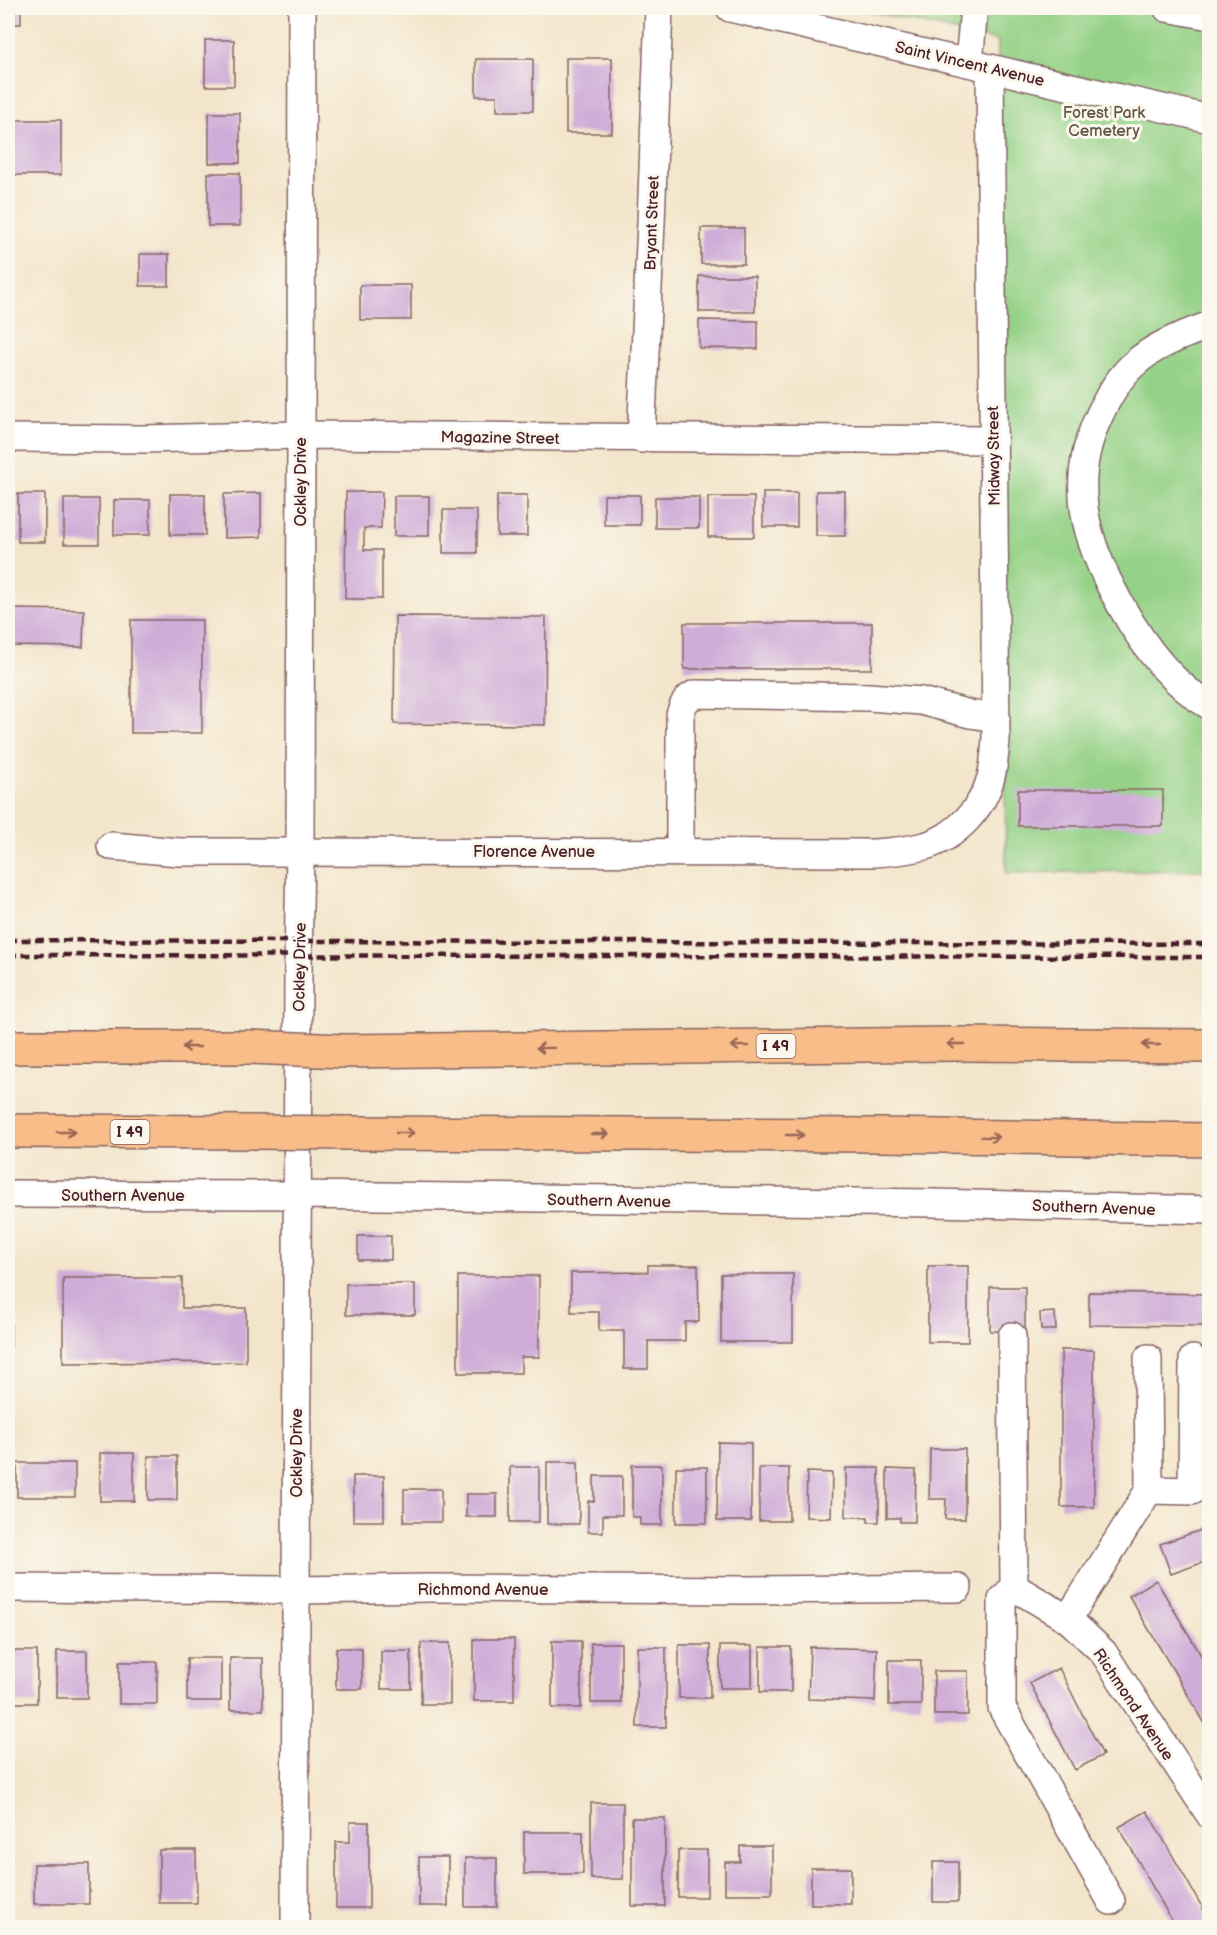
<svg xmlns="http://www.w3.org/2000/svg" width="1217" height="1935" font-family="'Balsamiq Sans',sans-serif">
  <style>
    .green { fill: #95d288; stroke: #70785a; stroke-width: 1.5 }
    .building { fill: #cfadd8 }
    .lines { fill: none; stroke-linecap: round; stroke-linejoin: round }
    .minor-casing { stroke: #856463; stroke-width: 30 }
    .highway-casing { stroke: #856463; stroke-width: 36 }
    .minor { stroke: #fff; stroke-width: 27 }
    .highway { stroke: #f8bd89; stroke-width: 33 }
    .rail { stroke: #4a1f2b; stroke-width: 4.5; stroke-dasharray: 9 4.5; stroke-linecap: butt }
    .highway-bridge-casing { stroke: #856463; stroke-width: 36; stroke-linecap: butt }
    .highway-bridge { stroke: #f8bd89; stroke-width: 33 }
    .oneway { stroke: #986655 }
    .labels { text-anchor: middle; stroke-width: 6; stroke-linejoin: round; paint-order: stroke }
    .shield { fill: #fbf7ec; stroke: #7f6065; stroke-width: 1.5 }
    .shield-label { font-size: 15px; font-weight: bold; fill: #4a1f2b }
    .street-label { font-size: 16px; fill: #4a1f2b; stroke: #fbf7ec }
    .park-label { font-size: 16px; fill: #605547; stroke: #fbf7ec }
  </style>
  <rect width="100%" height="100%" fill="#fbf7ec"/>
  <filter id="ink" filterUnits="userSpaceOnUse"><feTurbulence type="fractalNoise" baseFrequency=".0167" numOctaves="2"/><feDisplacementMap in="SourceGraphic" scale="12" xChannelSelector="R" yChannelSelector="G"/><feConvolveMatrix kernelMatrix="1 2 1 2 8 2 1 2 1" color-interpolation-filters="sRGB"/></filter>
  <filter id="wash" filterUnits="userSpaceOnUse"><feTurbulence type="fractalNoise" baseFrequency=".008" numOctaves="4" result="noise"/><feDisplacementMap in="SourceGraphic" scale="24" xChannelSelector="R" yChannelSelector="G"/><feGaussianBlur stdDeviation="1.35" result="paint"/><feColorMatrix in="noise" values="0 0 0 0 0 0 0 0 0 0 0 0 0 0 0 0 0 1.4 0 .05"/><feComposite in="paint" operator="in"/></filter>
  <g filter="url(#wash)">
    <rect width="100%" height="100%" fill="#f3e5cb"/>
    <polygon class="green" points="856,8 1209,8 1209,870 1006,873 998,41"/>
    <g id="blocks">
      <g class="building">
        <rect x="8" y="8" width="13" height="16"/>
        <rect x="205" y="40" width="29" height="46"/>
        <rect x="8" y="53" width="4" height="55"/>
        <rect x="566" y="58" width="46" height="75"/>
        <polygon points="476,59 533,59 533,111 497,111 497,96 476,96"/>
        <rect x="209" y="113" width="31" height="50"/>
        <rect x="8" y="120" width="53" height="55"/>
        <rect x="208" y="173" width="32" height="53"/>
        <rect x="701" y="228" width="43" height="36"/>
        <rect x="140" y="254" width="29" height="32"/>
        <rect x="699" y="276" width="56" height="36"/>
        <rect x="360" y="285" width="51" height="35"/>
        <polygon points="699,320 758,321 758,349 699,348"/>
        <rect x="816" y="491" width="29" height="45"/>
        <polygon points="346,492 382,492 381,528 364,528 364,550 382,550 382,599 345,599"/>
        <polygon points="261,493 261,537 224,538 224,494"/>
        <rect x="763" y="493" width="34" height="34"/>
        <rect x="18" y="494" width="27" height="48"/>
        <rect x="170" y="494" width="35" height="41"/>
        <rect x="497" y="495" width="30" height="41"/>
        <rect x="604" y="495" width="36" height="30"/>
        <rect x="394" y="496" width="35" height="40"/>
        <rect x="655" y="497" width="44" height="31"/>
        <rect x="708" y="497" width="46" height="40"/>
        <rect x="64" y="499" width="35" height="45"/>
        <rect x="114" y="500" width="36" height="35"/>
        <rect x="443" y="510" width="34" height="43"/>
        <polygon points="8,609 84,610 83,647 8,646"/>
        <polygon points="395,616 546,617 545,725 394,724"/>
        <rect x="131" y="620" width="71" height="113"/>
        <rect x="684" y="623" width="188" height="46"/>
        <rect x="1018" y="790" width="145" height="36"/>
        <rect x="358" y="1236" width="33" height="24"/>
        <polygon points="648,1265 698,1265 699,1322 685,1322 685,1341 648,1341 648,1369 624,1369 624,1331 599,1331 599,1312 571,1312 571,1273 648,1272"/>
        <rect x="928" y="1266" width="40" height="76"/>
        <rect x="721" y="1274" width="72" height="68"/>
        <polygon points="458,1276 539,1276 539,1357 521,1357 521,1373 458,1373"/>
        <polygon points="63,1278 182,1278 182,1308 246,1308 246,1362 63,1363"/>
        <rect x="8" y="1280" width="3" height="66"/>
        <rect x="346" y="1284" width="69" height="31"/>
        <rect x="990" y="1287" width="35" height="44"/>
        <polygon points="1089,1292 1210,1294 1210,1326 1089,1325"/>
        <polygon points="1055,1312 1056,1330 1041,1330 1040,1313"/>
        <rect x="1061" y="1350" width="33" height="157"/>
        <polygon points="718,1442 751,1443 751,1521 717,1521"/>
        <polygon points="930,1449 965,1449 965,1519 945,1519 946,1499 929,1499"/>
        <rect x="100" y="1453" width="34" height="48"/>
        <rect x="148" y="1456" width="29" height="44"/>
        <polygon points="547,1462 578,1462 579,1524 547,1524"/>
        <rect x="17" y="1463" width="58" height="34"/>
        <polygon points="632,1465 662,1465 662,1525 640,1525 640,1517 632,1517"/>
        <rect x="510" y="1467" width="29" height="55"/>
        <rect x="676" y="1467" width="31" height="56"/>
        <rect x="759" y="1468" width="30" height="53"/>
        <polygon points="846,1468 879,1468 879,1522 868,1522 868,1517 846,1517"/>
        <polygon points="887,1469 916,1470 915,1522 900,1522 900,1518 887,1518"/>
        <polygon points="807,1472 832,1473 831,1518 806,1517"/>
        <rect x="353" y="1476" width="31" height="45"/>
        <polygon points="594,1476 622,1476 622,1515 603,1515 603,1532 588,1532 588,1501 594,1501"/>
        <rect x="404" y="1489" width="37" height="33"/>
        <rect x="466" y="1494" width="31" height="23"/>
        <polygon points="1210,1527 1210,1560 1171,1574 1160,1544"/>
        <polygon points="1156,1580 1210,1670 1210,1732 1129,1596"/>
        <rect x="474" y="1639" width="40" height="62"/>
        <rect x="552" y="1641" width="29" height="67"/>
        <rect x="421" y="1643" width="29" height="61"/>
        <rect x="591" y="1643" width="30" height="60"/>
        <rect x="679" y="1645" width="31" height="53"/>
        <rect x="720" y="1646" width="32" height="42"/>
        <rect x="637" y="1647" width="29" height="80"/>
        <rect x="760" y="1647" width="31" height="45"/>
        <polygon points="810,1647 877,1649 875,1701 808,1699"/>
        <rect x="336" y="1648" width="26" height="41"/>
        <rect x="8" y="1651" width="29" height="52"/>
        <rect x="57" y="1651" width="30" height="47"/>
        <rect x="381" y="1651" width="30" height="38"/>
        <rect x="187" y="1658" width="34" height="43"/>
        <rect x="230" y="1658" width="33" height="52"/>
        <rect x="889" y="1660" width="32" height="45"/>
        <rect x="119" y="1662" width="38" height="42"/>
        <polygon points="1059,1668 1103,1755 1075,1770 1030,1683"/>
        <rect x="934" y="1671" width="34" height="44"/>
        <rect x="591" y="1803" width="32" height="76"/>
        <polygon points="1147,1811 1210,1921 1210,1928 1176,1928 1119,1827"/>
        <rect x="632" y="1818" width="33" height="88"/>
        <polygon points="350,1822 369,1822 369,1908 336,1908 336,1842 350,1842"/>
        <rect x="524" y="1832" width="59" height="42"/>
        <polygon points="740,1846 772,1846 772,1894 725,1894 725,1862 740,1862"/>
        <polygon points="159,1850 196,1850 197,1903 159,1903"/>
        <rect x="678" y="1850" width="29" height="47"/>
        <rect x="419" y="1857" width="29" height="49"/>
        <rect x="465" y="1858" width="32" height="49"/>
        <rect x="933" y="1862" width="25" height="40"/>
        <rect x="34" y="1864" width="55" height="40"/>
        <rect x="811" y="1868" width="40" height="36"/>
      </g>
    </g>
  </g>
  <g filter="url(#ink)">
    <use href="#blocks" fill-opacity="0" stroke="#856463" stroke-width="1.5"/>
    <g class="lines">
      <g class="minor-casing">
        <g id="minor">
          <polyline points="730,8 1210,119"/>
          <polyline points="1167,8 1210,16"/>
          <polyline points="969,63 974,8"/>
          <path d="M1210 325C1183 335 1154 345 1133 365 1118 379 1109 395 1100 414 1067 482 1085 541 1120 604 1141 642 1171 684 1210 706"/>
          <polyline points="8,438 144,439 300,435 992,440"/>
          <polyline points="641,439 651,223 659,8"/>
          <path d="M111 846 179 852 874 853C891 852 908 850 925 846 956 837 983 808 991 777 994 765 995 752 996 740L990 68"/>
          <path d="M680 852V715C683 705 685 699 695 694L869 697 921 701 970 714 996 718"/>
          <polyline points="8,1194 298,1195 933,1203 1210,1210"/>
          <polyline points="1012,1336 1014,1587 1002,1600 1002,1708 1111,1901"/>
          <polyline points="1148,1358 1149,1490"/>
          <polyline points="1014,1587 1068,1619 1103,1652 1210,1815"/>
          <polyline points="8,1588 296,1590 431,1588 748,1590 958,1588"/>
          <polyline points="1068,1619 1149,1490 1192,1491 1193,1359"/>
          <polyline points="295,1928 298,967 300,851 302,8"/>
        </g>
      </g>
      <g class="highway-casing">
        <g id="highway">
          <polyline points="8,1047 250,1047"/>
          <polyline points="343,1051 954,1044 1210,1046"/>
          <polyline points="8,1131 252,1132"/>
          <polyline points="346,1133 879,1135 1210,1140"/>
        </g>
      </g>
      <use href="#minor" class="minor"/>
      <use href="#highway" class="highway"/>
      <g class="rail">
        <polyline points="8,940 1210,944"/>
        <polyline points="8,955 1210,957"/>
      </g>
      <g class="highway-bridge-casing">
        <g id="highway-bridge">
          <polyline points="250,1047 343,1051"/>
          <polyline points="252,1132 346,1133"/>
        </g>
      </g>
      <use href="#highway-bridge" class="highway-bridge"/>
    </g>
    <defs><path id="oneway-shaft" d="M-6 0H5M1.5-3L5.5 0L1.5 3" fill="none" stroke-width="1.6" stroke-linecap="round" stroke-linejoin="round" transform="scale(1.5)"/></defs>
    <g class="oneway">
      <use href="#oneway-shaft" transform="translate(956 1044) rotate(-180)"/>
      <use href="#oneway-shaft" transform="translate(1151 1045) rotate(-180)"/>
      <use href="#oneway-shaft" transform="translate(740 1046) rotate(179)"/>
      <use href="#oneway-shaft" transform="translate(191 1047) rotate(180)"/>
      <use href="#oneway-shaft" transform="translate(545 1048) rotate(179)"/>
      <use href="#oneway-shaft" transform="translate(66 1132)"/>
      <use href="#oneway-shaft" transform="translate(405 1133)"/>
      <use href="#oneway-shaft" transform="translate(600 1134)"/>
      <use href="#oneway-shaft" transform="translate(795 1135)"/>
      <use href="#oneway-shaft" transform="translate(990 1137) rotate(1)"/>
    </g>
  </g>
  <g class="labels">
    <g class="shield">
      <rect x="756.5" y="1034" width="39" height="24" rx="4.5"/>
      <rect x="110.5" y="1120" width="39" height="24" rx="4.5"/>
    </g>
    <g class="shield-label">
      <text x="776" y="1051">I 49</text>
      <text x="130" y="1137">I 49</text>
    </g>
    <g class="street-label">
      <text transform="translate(970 63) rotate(13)" y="6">Saint Vincent Avenue</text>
      <text transform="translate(651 223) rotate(-88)" y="6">Bryant Street</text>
      <text transform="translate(500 437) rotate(1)" y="6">Magazine Street</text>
      <text transform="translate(993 456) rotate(-91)" y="6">Midway Street</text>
      <text transform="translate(300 482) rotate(-90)" y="6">Ockley Drive</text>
      <text x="534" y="857">Florence Avenue</text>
      <text transform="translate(299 967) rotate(-89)" y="6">Ockley Drive</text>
      <text x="123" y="1201">Southern Avenue</text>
      <text transform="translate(609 1200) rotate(1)" y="6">Southern Avenue</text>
      <text transform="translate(1094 1207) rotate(2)" y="6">Southern Avenue</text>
      <text transform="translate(296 1453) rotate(-90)" y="6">Ockley Drive</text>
      <text x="483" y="1595">Richmond Avenue</text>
      <text transform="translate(1134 1704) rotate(56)" y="6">Richmond Avenue</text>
    </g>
    <g class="park-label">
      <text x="1104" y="118">Forest Park<tspan x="1104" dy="18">Cemetery</tspan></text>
    </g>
  </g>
  <rect width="1217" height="1935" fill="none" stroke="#fbf7ec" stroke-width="30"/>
</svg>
